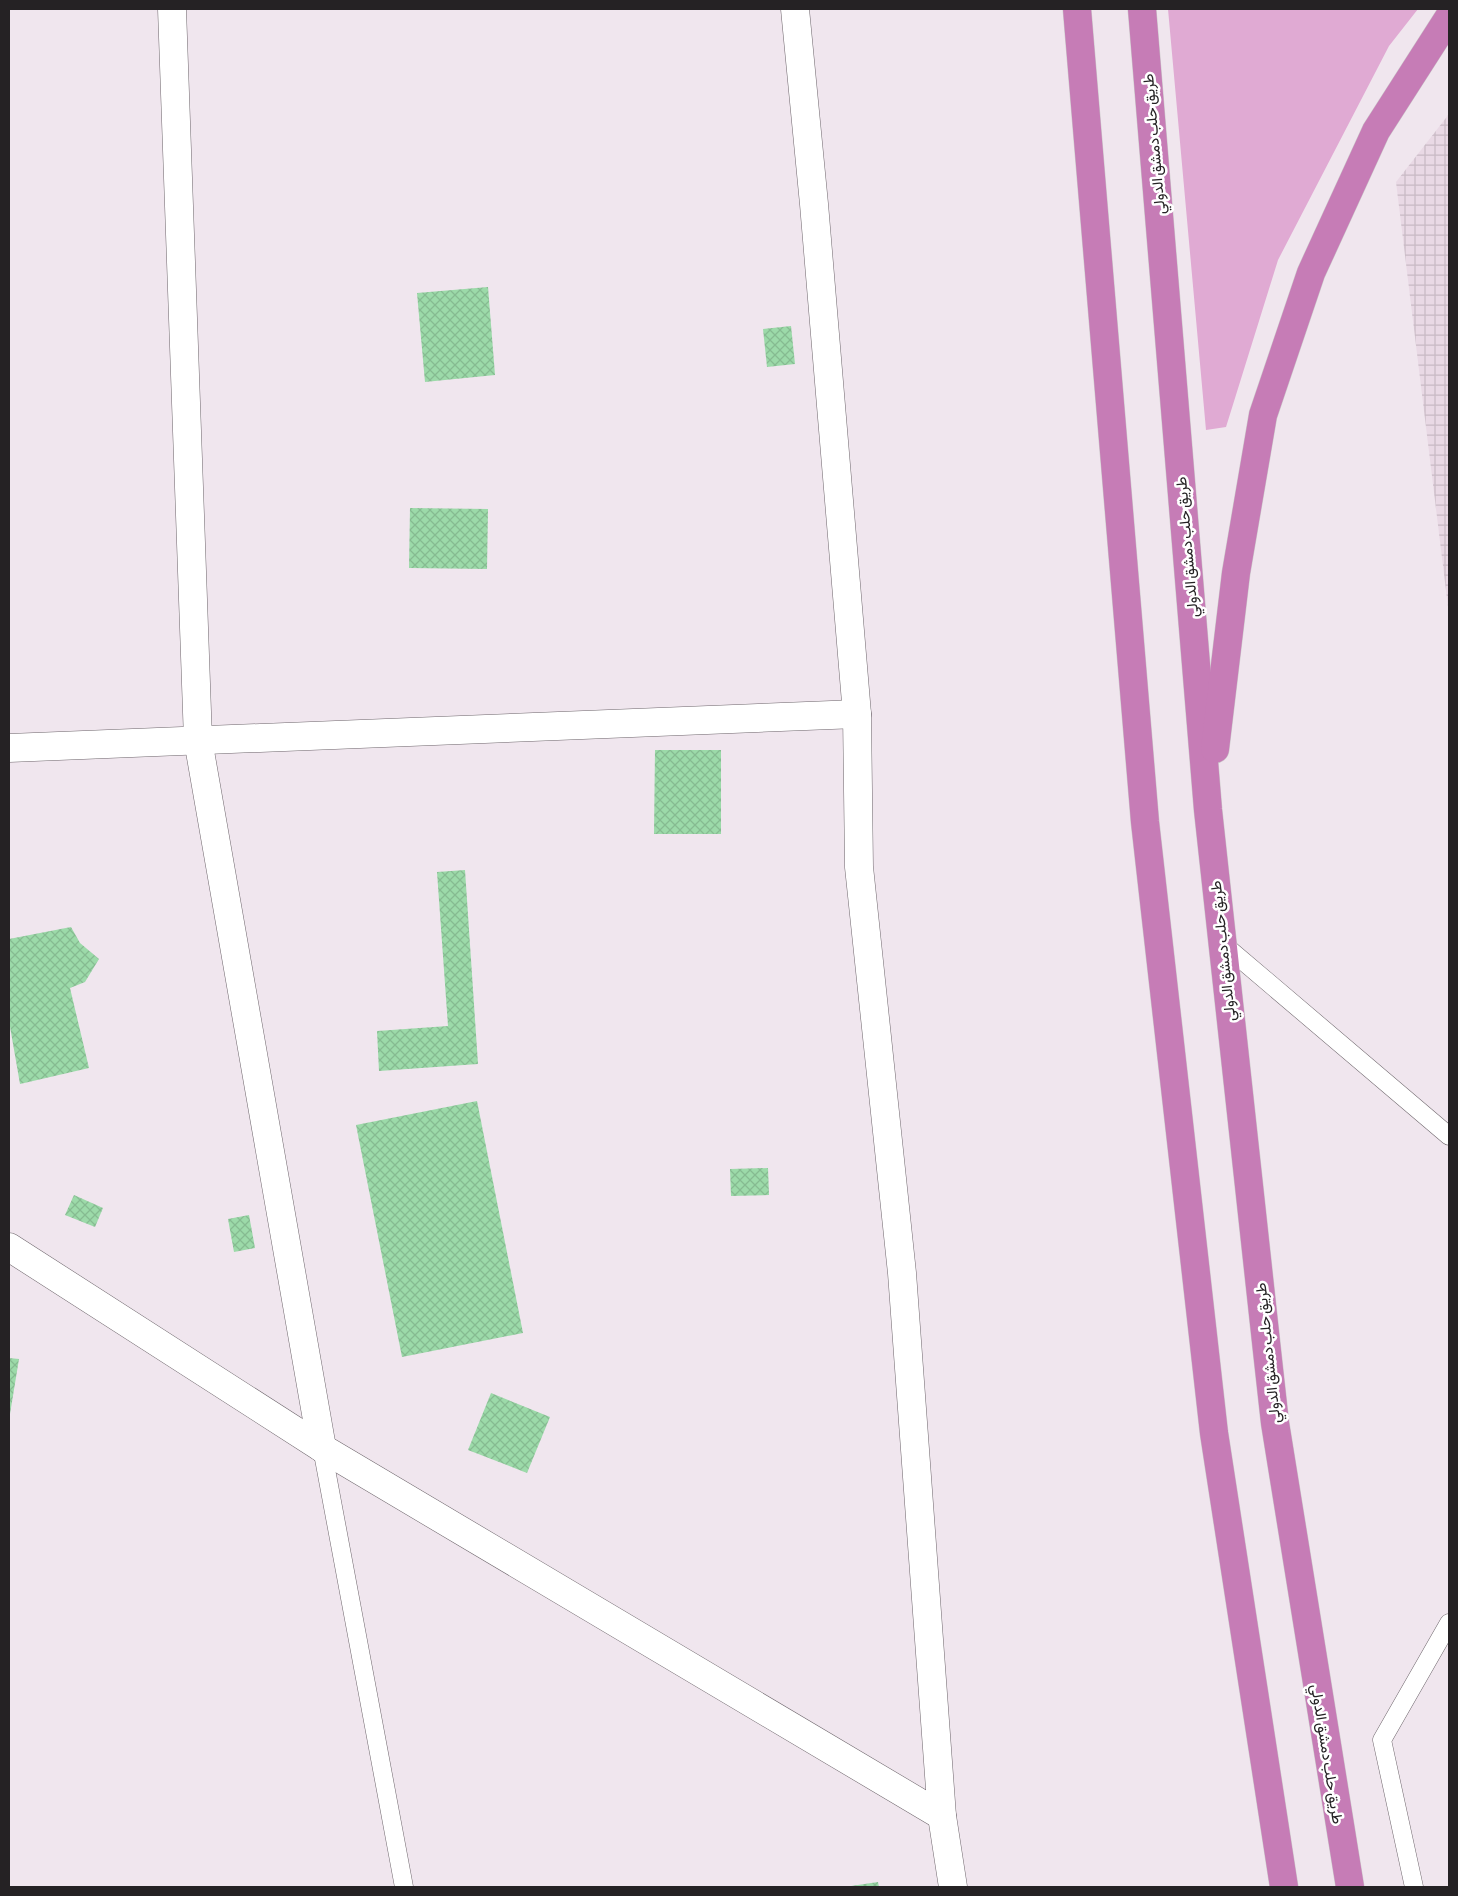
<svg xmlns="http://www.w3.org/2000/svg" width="1458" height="1896" font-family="'Asap Condensed',Vazirmatn,sans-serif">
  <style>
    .industrial { fill: url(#industrial-grid) }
    .green { fill: #e0aad3 }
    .building { fill: url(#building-cross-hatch) }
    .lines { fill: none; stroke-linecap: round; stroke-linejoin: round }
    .service-casing { stroke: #6e666c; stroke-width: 19 }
    .minor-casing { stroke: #6e666c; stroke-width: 29 }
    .motorway-casing { stroke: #cbcaca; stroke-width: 29 }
    .service { stroke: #fff; stroke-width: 18 }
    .minor { stroke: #fff; stroke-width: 28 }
    .motorway { stroke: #c67cb6; stroke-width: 28 }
    .labels { text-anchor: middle; stroke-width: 5; stroke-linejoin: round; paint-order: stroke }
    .street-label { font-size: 15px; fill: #252224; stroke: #fff }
  </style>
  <defs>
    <pattern id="industrial-grid" width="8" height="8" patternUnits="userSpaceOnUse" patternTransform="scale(1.25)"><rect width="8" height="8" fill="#e9d9e5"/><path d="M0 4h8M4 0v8" fill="none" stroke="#c8bac4"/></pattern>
    <pattern id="building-cross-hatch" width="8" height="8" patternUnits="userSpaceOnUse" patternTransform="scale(1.25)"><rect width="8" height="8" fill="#9cdaa9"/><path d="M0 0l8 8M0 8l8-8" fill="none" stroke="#86bb91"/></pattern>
  </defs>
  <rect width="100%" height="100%" fill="#f0e6ee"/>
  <polygon class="industrial" points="1449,114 1449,615 1396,182"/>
  <polygon class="green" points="1168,9 1418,9 1389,46 1278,260 1226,427 1206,430"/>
  <g class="building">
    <polygon points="488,287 495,375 425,382 417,293"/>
    <polygon points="791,326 795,364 767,367 763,329"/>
    <polygon points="410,508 488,509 487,569 409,568"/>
    <polygon points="655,750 721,750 721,834 654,834"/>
    <polygon points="465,870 478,1064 379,1071 377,1031 448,1026 437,872"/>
    <polygon points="71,927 80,943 99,959 85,982 70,988 89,1068 20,1084 9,1021 9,939"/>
    <polygon points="477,1101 523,1333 402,1357 356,1125"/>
    <polygon points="768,1168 769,1195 731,1196 730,1169"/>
    <polygon points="74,1195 103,1208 95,1227 65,1215"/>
    <polygon points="249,1215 255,1248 234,1252 228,1219"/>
    <polygon points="9,1358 19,1359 10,1414 9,1414"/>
    <polygon points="491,1393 550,1417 527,1473 468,1450"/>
    <polygon points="878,1882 879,1887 851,1887 851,1886"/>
  </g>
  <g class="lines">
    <g class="service-casing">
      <g id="service">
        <polyline points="1223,944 1449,1136"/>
        <polyline points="322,1448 404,1887"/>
        <polyline points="1414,1887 1382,1740 1449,1623"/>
      </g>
    </g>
    <g class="minor-casing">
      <g id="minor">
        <polyline points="172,9 198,740 322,1448"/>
        <polyline points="9,748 857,714"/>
        <polyline points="9,1247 322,1448 942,1816 902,1273 859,867 857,714 814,204 795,9"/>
        <polyline points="942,1816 953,1887"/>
      </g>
    </g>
    <g class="motorway-casing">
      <g id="motorway">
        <polyline points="1077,9 1145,822 1214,1433 1284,1887"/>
        <polyline points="1142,9 1208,810 1267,1351 1275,1423 1350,1887"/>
        <polyline points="1215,749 1236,573 1263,415 1311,273 1376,131 1449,17"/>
      </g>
    </g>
    <use href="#service" class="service"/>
    <use href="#minor" class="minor"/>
    <use href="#motorway" class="motorway"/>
  </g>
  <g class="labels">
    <g class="street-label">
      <text transform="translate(1154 144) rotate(-95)" y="5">طريق حلب دمشق الدولي</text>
      <text transform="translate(1187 547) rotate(-95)" y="5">طريق حلب دمشق الدولي</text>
      <text transform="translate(1223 951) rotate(-96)" y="5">طريق حلب دمشق الدولي</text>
      <text transform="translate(1268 1353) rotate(-96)" y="5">طريق حلب دمشق الدولي</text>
      <text transform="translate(1327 1754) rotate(81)" y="5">طريق حلب دمشق الدولي</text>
    </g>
  </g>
  <rect width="1458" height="1896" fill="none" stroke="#252224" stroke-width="20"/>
</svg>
